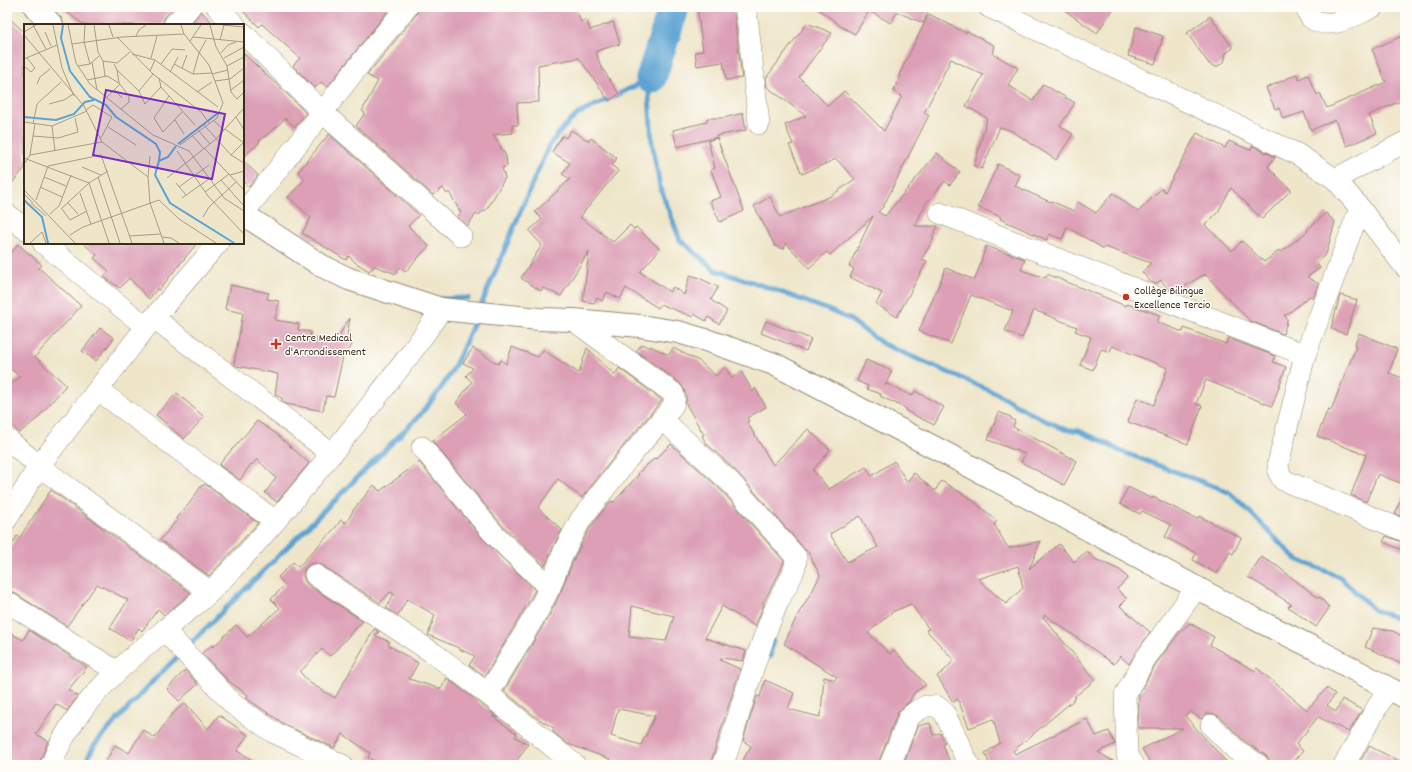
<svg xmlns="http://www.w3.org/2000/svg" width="1412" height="772" font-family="Dekko,sans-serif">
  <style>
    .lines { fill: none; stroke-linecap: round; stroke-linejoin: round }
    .stream { stroke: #5ca3d2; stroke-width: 5 }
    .river { stroke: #5ca3d2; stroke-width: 31 }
    .building { fill: #dc9fb6; fill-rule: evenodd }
    .minor-casing { stroke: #958874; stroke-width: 22 }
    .major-casing { stroke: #958874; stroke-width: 24 }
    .minor { stroke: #fff; stroke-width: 21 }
    .major { stroke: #fff; stroke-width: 22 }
    .poi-dot { fill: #c8321e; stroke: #fdfcf7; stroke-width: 1.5 }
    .labels { text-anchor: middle; stroke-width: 3; stroke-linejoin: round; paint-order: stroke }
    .poi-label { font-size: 12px; fill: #3b2a1e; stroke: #fdfcf7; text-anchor: start }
    .inset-river { fill: none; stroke: #5ca3d2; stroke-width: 2 }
    .inset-road { fill: none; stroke: #a79b85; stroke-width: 1 }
    .view { fill: #7b2cbf; fill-opacity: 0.15; stroke: #7b2cbf; stroke-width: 2 }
    .inset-edge { fill: none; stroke: #3b2a1e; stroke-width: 2 }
  </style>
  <rect width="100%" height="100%" fill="#fdfcf7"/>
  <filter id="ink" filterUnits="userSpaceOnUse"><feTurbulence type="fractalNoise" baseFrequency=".025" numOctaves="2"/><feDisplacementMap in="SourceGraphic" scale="8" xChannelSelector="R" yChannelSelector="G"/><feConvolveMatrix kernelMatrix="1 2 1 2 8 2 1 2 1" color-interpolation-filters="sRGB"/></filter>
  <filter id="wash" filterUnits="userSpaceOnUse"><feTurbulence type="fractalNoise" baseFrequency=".012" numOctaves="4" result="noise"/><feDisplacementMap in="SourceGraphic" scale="16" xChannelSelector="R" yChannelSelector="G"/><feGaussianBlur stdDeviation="0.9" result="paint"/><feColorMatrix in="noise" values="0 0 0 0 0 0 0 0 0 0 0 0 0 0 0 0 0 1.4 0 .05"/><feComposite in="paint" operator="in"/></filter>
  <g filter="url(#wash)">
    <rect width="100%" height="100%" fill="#efe6ca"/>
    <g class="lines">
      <g class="stream">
        <polyline points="651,78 649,96 652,142 660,187 680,240 715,270 767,287 826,309 849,319 883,344 998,394 1030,413 1064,429 1079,431 1088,435 1100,440 1120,451 1216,487 1230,493 1239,501 1296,559 1340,577 1374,610 1405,621"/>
        <polyline points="441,299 468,298"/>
        <polyline points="480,308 538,170 550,144 564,127 578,114 651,78"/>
        <path d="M187 647 419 416C429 404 439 392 447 379 459 360 467 338 476 318"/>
        <polyline points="770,657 773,641"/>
        <polyline points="84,765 95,744 154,680 180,654"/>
      </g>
      <polyline class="river" points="651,78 674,7"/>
    </g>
    <g id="blocks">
      <g class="building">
        <polygon points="60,7 174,7 165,17 162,25 84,25"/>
        <polygon points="239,7 391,7 327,87 321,82 315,88 293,66 300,58 262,24 259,27"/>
        <polygon points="419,7 575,7 581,22 586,19 590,30 613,22 620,44 596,51 600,65 619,94 609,101 579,58 538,65 539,102 517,103 518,125 512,125 513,133 493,135 506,156 507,166 502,168 505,178 487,209 478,215 476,214 467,226 457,217 461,213 449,192 447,194 443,188 433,195 356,126 365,113 362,111 378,81 367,75 416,15"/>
        <polygon points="697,7 733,7 742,78 726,80 723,62 697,66 695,52 703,51"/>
        <polygon points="816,7 930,7 923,23 897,12 891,23 869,11 855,34 842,27"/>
        <polygon points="1060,7 1115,7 1097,33"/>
        <polygon points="201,11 214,25 190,25"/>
        <polygon points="929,14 966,33 967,31 995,46 993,54 1018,68 1008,85 1033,101 1043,84 1075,103 1060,126 1073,134 1056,160 1012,131 1000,127 982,169 974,166 987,118 966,106 983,75 951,59 924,113 929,115 883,207 878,212 885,216 937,153 960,172 950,185 945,181 926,203 915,226 938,226 932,237 934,238 922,259 927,261 897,317 876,304 882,293 850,277 854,269 849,266 873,216 830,255 827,252 809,268 786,243 784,249 775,246 754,206 770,197 780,217 831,196 855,179 836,159 802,174 789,145 793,144 785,125 806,116 767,87 766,78 807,23 832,33 799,77 828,106 844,91 884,131 902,96 893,91 901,76 899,75"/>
        <polygon points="7,16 25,33 25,168 7,189"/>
        <polygon points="1210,16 1233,48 1225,54 1225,60 1223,63 1216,67 1209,64 1187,33"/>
        <polygon points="1136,27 1163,36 1155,64 1128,56"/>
        <polygon points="1405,35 1405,99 1369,115 1377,133 1347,146 1335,120 1311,130 1304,112 1283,119 1279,108 1275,109 1266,88 1297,74 1299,79 1308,75 1317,95 1320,93 1327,108 1386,82 1372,49"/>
        <polygon points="243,53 276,84 277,84 306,113 295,127 285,118 278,126 260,140 259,143 243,157"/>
        <polygon points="743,113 746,130 716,136 717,137 677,147 673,130 707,122 707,118 724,118"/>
        <polygon points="571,130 589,141 591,138 617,158 612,165 618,171 580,217 613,242 630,225 634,229 636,227 660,249 640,272 670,292 673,287 684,295 690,275 697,277 718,287 711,300 727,311 719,324 708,317 706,321 694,314 693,317 660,304 658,308 626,288 620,299 607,292 602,301 597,298 594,303 583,301 589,251 561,296 543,288 541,291 521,278 542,245 529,231 542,219 535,212 570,179 562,174 570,163 552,152 562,136 566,138"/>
        <polygon points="1197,133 1225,148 1229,141 1250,150 1253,146 1275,157 1268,167 1291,190 1262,219 1231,188 1218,212 1205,225 1232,251 1242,241 1264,262 1280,250 1281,252 1308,231 1307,230 1326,213 1335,222 1326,254 1316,263 1320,268 1307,277 1319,284 1315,293 1313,298 1310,296 1286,315 1284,315 1287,319 1287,322 1283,334 1250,321 1205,274 1204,276 1203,275 1176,292 1167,288 1161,280 1156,284 1151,282 1142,272 1151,263 1105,247 1104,249 1067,227 1062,239 1049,234 1047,240 1000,219 1001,217 978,207 998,164 1020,175 1015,186 1050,202 1051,201 1074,211 1078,202 1096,213 1113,193 1138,212 1162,188 1165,192"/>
        <polygon points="329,134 419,215 408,226 429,246 405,272 400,267 396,274 375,266 369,271 358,264 358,265 349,256 346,260 302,233 311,218 288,197 305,179 298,172"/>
        <polygon points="717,138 744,211 720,222 710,201 721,197 711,170 715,168 708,141"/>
        <polygon points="243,161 258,175 249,187 243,181"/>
        <polygon points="83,243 197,243 159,290 157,289 149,299 129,278 120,288 104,277 109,271 94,258 97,255"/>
        <polygon points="18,244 42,265 39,268 81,306 35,357 66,385 37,419 19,433 7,420 7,387 20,377 7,366 7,258"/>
        <polygon points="986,246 1025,259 1021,270 1046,278 1047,274 1126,306 1127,304 1160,315 1157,322 1183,332 1184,328 1226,344 1228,338 1275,356 1273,362 1286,367 1272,406 1206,380 1196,404 1202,406 1188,444 1128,422 1137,398 1154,405 1168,368 1112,346 1110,352 1101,349 1093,370 1080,365 1091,337 1075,331 1077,327 1034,310 1022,338 1005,331 1013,311 971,295 951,344 919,331 946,268 975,280"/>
        <polygon points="230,285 269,293 267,299 279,301 275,320 299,324 298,330 311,332 310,337 335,341 350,318 347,336 351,339 352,345 348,351 344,352 334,397 326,396 323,411 286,404 282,401 282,398 275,395 278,374 237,366 234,364 243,313 225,309"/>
        <polygon points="1340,295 1357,300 1346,334 1331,329"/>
        <polygon points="766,321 811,339 806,351 761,333"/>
        <polygon points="100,328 114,338 96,361 82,351"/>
        <polygon points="1359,333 1397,349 1389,373 1405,379 1405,485 1378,474 1366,502 1351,495 1366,455 1317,436 1328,409 1331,410 1356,347 1354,346"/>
        <path d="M642 344 649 348 650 346 669 355 673 348 699 361 716 376 725 367 732 378 741 371 753 392 755 388 766 407 747 418 749 421 747 422 773 465 808 429 830 450 813 470 829 489 866 467 872 476 894 461 907 482 914 473 935 491 941 481 970 498 997 521 994 524 1008 548 1041 541 1029 569 1059 544 1074 562 1087 551 1095 559 1120 570 1128 578 1117 589 1127 599 1120 606 1150 632 1129 664 1120 656 1114 664 1045 615 1043 617 1095 680 1074 697 1076 698 1013 751 1015 754 1087 719 1096 736 1109 731 1115 744 1098 752 1119 765H990L985 753 1000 743 993 719 969 728 958 699 953 702 937 676 944 671 954 660 926 630 929 629 911 604 892 612 868 633 890 654 894 650 926 685 915 692 909 702 898 712 879 761 878 765H751L743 760 751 746 743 741 757 696 760 697 765 680 794 693 788 709 820 717V713H821L824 677 835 680 837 677 784 644 797 616 813 590 820 575 807 550 806 551 739 474 706 443 702 436 704 435 686 404V396L684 389 680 383 636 351ZM860 516 878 547 847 562 830 534ZM1018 566 1023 588 1006 604 978 579Z"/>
        <polygon points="512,347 538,357 543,350 579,373 587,348 615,375 619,368 662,400 618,452 582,498 558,479 538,508 562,530 553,547 545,566 501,524 432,441 467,414 456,403 472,382 466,376 473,368 463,363 473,348 498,364 501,360 506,364"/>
        <polygon points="866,360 892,371 885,386 887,384 912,396 915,391 944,407 934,425 906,411 907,409 880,396 881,394 867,389 868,386 857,381"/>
        <polygon points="177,393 204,417 184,439 156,415"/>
        <polygon points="999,412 1011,417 1011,419 1015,421 1013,427 1077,461 1064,485 1021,462 1025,454 988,440"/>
        <polygon points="257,421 274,432 309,463 277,502 265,493 276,478 257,459 252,465 251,464 240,480 219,465 232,449 233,449"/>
        <path d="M671 444 721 490 784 561 779 574 763 603 764 604 755 626 722 606 705 638 746 651 743 661 721 658 720 660 740 669 710 765H608L610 759 568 744 552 731 554 728 537 718 504 691 550 614 561 591 575 556 591 526 611 501 614 502 639 474 638 473 655 458 656 459ZM632 606 674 616 666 641 629 637ZM618 709 655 716 641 745 611 736Z"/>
        <polygon points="419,462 484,540 535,590 528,603 485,676 469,665 475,656 459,649 459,648 428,635 435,615 407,599 398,615 386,608 394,594 390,592 380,603 322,565 316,563 310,564 305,568 303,574 304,580 308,585 363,621 330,656 322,649 300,672 310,683 335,698 374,629 379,632 374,635 390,642 388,645 418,663 409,679 441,689 447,678 499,718 492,716 517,734 515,737 528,744 514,765 458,765 450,760 447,765 382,765 368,758 370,753 343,734 334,748 284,724 246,698 248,695 227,680 202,653 212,645 213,647 236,625 247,637 280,608 271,599 285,585 278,577 293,562 298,567 336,527 341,520 346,523 354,509 374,485 380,491"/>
        <polygon points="205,484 258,523 209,576 160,540 177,520 176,518 189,504 202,485 203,486"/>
        <polygon points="1128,487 1152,499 1153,497 1197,519 1199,516 1241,538 1233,554 1230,552 1217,574 1193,560 1196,553 1165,537 1171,525 1142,511 1140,514 1120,504"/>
        <polygon points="51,490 191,593 164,615 158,609 142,631 139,628 130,641 110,628 128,600 97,584 67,626 13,592 8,590 7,553 17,536 20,537"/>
        <polygon points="1405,490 1405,518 1395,514"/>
        <polygon points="1386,536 1405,543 1405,551 1383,542"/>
        <polygon points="1261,557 1277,566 1318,598 1320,597 1329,608 1316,627 1288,607 1291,604 1248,577"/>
        <polygon points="1190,623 1214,637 1210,645 1255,671 1257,668 1307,710 1327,688 1335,694 1327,705 1336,712 1342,699 1362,710 1349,732 1318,717 1296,744 1303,751 1291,765 1270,765 1269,759 1265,755 1244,741 1219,716 1214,714 1208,713 1203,716 1201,719 1190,711 1185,716 1229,765 1151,765 1142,749 1183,728 1138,728 1139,694 1155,665 1181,631"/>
        <polygon points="1373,628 1393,631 1405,638 1405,666 1379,653 1365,647"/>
        <polygon points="29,630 87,667 68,690 78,696 67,711 56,704 36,734 48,741 39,765 7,765 7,631 23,640"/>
        <polygon points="185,670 198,684 179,701 167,689"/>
        <polygon points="185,703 208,729 219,715 248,735 237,751 261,765 104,765 115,745 129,753 143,730 155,738 171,715"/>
        <polygon points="930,723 933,735 940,733 945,743 943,745 951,765 903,765 918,726"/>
        <polygon points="1369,746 1405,764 1405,765 1358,765"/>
      </g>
    </g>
  </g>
  <g filter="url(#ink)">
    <use href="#blocks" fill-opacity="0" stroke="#958874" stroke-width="1"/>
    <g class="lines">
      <g class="minor-casing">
        <g id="minor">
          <polyline points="217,7 235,25"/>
          <polyline points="745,7 748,25 759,124"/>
          <polyline points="989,7 1297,154 1335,179 1360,208 1405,267"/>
          <path d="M1305 7C1307 10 1309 15 1311 18 1330 32 1355 15 1373 7"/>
          <polyline points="174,25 190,7"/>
          <polyline points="243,33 322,112 461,236"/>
          <polyline points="1335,179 1405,142"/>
          <polyline points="1360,208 1305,355 1278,464 1279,473 1283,480 1405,531"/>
          <polyline points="940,213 1305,355"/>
          <polyline points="7,214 25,229"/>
          <polyline points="243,214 371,50 407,7"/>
          <polyline points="43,243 146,327"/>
          <polyline points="154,318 332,454"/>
          <path d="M573 320 673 393C678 403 669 411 662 419"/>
          <polyline points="98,390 275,521"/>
          <polyline points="7,439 39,466 210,592"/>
          <polyline points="422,447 492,532 511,551 550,587"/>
          <polyline points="7,519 39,466 146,327 218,243"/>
          <polyline points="315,575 436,655 488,694 575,765"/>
          <polyline points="7,602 116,671"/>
          <polyline points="164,630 234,705 273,732 342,765"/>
          <path d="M488 694 539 609 550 587 564 551 581 519 627 460 662 419 730 482 796 557C797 572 785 587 778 602 757 650 743 702 727 753L722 765"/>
          <polyline points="1211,725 1236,750 1258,765"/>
          <path d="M51 765C75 702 124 664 174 622 186 612 200 602 211 591 263 539 312 479 358 421 387 384 416 349 441 309"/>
          <polyline points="890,765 909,717 918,710 926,706 936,706 944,712 969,765"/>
          <polyline points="1134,765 1127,755 1125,695 1145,659 1197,587"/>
          <polyline points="1344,765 1388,688"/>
        </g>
      </g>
      <g class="major-casing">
        <g id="major">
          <polyline points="35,7 52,25"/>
          <polyline points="243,214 322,266 349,279 441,309 539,319 573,320 640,326 678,332 709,341 774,364 964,463 1253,618 1314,648 1405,697"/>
        </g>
      </g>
      <use href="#minor" class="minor"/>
      <use href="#major" class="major"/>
    </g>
  </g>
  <g class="poi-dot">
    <circle cx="1126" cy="297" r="4"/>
    <path d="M274 338h4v4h4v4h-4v4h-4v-4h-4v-4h4z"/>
  </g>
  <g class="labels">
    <g class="poi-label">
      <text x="1134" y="294">Collège Bilingue<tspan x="1134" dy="14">Excellence Tercio</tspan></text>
      <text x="285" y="341">Centre Medical<tspan x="285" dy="14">d'Arrondissement</tspan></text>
    </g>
  </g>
  <g transform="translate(24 24)">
    <rect width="220" height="220" fill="#efe6ca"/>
    <path class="inset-river" d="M39 1 37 14 46 47 66 73 82 81 92 93 132 120 136 128 135 137 144 133 152 122M0 93 32 96 50 90 61 78 70 76M154 120 194 89M135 137 131 151 146 179 210 219M0 176 18 193 24 219"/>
    <path class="inset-road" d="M9 1 22 25M29 1 38 44 50 72M44 1 52 39 66 60 129 111 165 127 200 174 220 187M61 1 60 18 66 40M70 1 74 28 79 37 93 39 106 28M85 1 89 13M186 1 192 23 203 42 207 68 213 75 220 68M198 1 220 3M0 8 12 1M21 8 27 22M0 11 60 82 78 118 124 153 126 179 140 219M112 12 115 6 122 1M93 13 129 50 177 88 185 99M169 13 220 18M196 16 200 1M166 17 177 1M48 20 98 13 160 10M175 29 182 16M197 29 204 21 212 18M108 30 131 36 194 83M127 34 133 12M200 34 220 23M0 35 33 21M79 37 81 52M68 38 73 66M137 40 148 25 161 26M150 40 169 50 188 49M0 42 7 48 11 44 3 34M54 42 66 40 75 32M203 42 220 33M158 44 163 31M93 46 115 67 121 80 137 63M126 47 131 36M146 48 154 33M169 50 175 29M188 50 204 46M135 54 137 63 171 101M63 56 83 52 95 59 93 46 90 40M191 57 206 55 220 44M95 59 105 72V78L97 85M13 60 16 53 26 45M90 65 98 74M207 66 220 56M115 67 129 50M173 68 188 58M145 72 130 94 139 108 158 88M83 73 96 60M25 80 40 76 49 70M62 86 69 81 88 93 77 114M212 93 220 106M151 96 160 110M189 96 200 106M0 98 28 102 63 87M9 100 13 80 37 58M180 101 207 131 220 139M28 102 31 127M84 103 112 121M201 105 220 119M174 106 186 120M168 111 180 125M9 112 34 114 54 108 51 94M156 121 193 94 199 79 185 41 160 10 157 1M181 125 220 166M153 127 184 172 220 210M6 131 11 100M207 131 219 119M0 134 65 159 85 219M0 140 6 131 78 118M58 143 77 151M206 151 220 147M20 153 42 162M74 153 96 219M124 153 126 132M143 154 192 115 220 84M197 156 220 182M152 159 162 171M16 163 38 173M155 163 185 141M0 166 51 219M181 168 205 150M56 169 67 200M0 170 9 179M158 174 185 155M12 176 24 142 77 131 108 219M7 179 22 192M44 179 54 190M37 185 65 159 84 147M38 185 46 196 63 187M26 190 35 182 47 151M179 193 185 183 212 158M46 211 59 203 135 176 155 195 192 219M105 212 137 210M138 213 147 214 155 219M6 219 18 208 22 219"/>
    <path class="view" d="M82 66 201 90 188 155 69 131Z"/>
    <rect width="220" height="220" class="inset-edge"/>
  </g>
  <rect width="1412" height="772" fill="none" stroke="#fdfcf7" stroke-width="24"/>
</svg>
